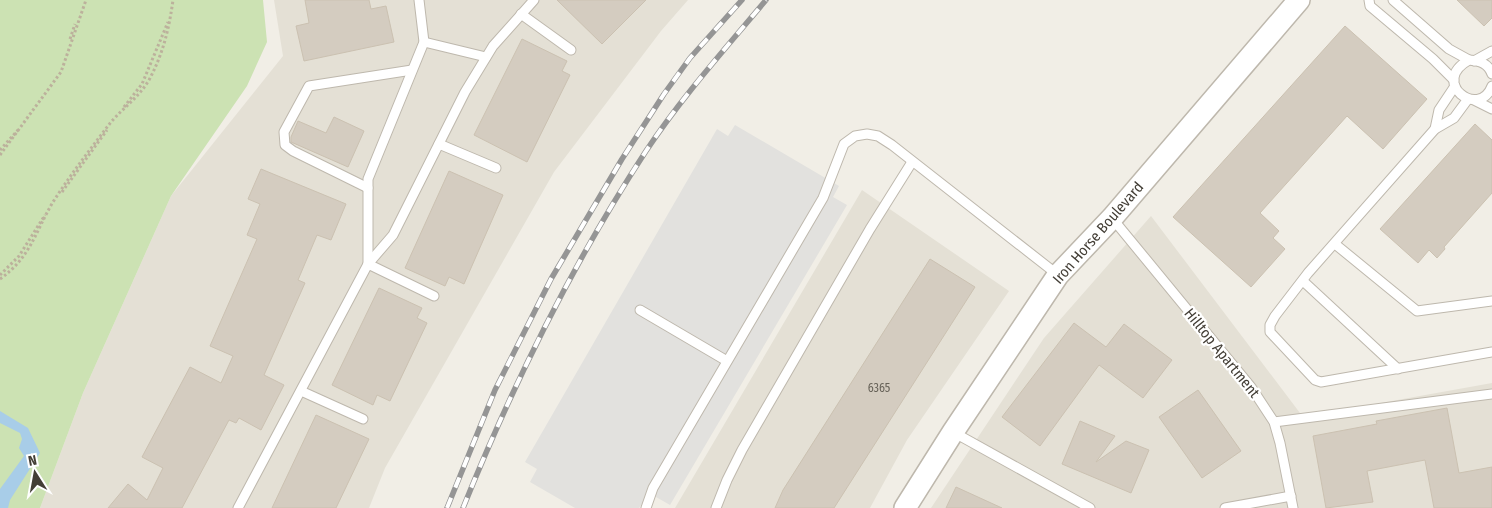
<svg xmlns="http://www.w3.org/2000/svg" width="1492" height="508" font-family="'Fira Sans Condensed',sans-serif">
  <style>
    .residential { fill: #e4e0d5 }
    .green { fill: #cce2b3 }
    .parking { fill: #e2e1de }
    .water { fill: #a8cde8 }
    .building { fill: #d4ccc0; stroke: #cbc1b1 }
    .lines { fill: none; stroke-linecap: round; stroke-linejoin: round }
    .service-casing { stroke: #beb8ad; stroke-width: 11 }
    .tertiary-casing { stroke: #beb8ad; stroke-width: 24 }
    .path { stroke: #bcb19c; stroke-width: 3; stroke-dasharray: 2.5 2.5; stroke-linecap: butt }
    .service { stroke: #fff; stroke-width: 9 }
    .tertiary { stroke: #fff; stroke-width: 21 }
    .rail-casing { stroke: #959595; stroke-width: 5.5 }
    .rail { stroke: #fff; stroke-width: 4; stroke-dasharray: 11; stroke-linecap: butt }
    .labels { text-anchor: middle; stroke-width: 4.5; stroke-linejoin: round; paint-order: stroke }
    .number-label { font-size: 12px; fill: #676258 }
    .street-label { font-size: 15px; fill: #433e36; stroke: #fff }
  </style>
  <rect width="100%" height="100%" fill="#f1eee6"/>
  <g class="residential">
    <polygon points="274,0 688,0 661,31 554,172 385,468 369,508 40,508 83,393 171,196 283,56"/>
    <polygon points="862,190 1009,291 907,440 870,508 675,508"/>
    <polygon points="1151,216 1303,417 1492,383 1492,508 931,508 1044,338"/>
  </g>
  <polygon class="green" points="0,0 263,0 267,42 247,86 171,196 83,393 40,508 0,508"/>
  <polygon class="parking" points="735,125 839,186 833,197 847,205 670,505 649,493 639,508 575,508 530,482 537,469 525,462 717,129 728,136"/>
  <polygon class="water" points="0,411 28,428 40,453 10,500 8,508 0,508 0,489 24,456 19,448 22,439 20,433 0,423"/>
  <g class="building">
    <polygon points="305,0 369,0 371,9 386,6 394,42 304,61 296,26 309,23"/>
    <polygon points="557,0 646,0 602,44"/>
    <polygon points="1457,0 1492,0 1492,18 1484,26"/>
    <polygon points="1345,26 1427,99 1383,149 1347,116 1260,213 1279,231 1273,238 1285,249 1251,287 1173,217"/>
    <polygon points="522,39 567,61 562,71 570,75 527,162 474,135"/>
    <polygon points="334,117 364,131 348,167 291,142 291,137 298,121 326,133"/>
    <polygon points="1475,124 1492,140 1492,193 1444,247 1445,249 1437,258 1429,250 1418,263 1380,229"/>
    <polygon points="261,169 346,204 331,240 317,235 298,280 305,283 264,375 284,385 261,430 239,418 236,423 229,420 182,508 108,508 128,484 147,500 163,468 142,457 190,367 221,383 233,356 210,346 257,239 247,235 260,204 248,199"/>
    <polygon points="449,171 503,195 464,284 449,277 445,286 405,268"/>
    <polygon points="930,259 975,287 834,508 775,508 783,490"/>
    <polygon points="379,288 422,308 417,318 427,323 390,401 377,395 373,405 332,385"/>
    <polygon points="1074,323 1106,347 1124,324 1172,360 1143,398 1099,365 1040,446 1002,417"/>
    <polygon points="1198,390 1241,451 1202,478 1159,417"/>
    <polygon points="1447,408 1459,473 1492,467 1492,508 1434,508 1425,460 1367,471 1373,502 1326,508 1313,436 1377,424 1376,421"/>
    <polygon points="316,415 369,439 336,508 272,508"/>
    <polygon points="1080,421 1115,436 1096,462 1126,441 1149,450 1131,493 1062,464"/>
    <polygon points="956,487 1002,508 946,508"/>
  </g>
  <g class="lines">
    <g class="service-casing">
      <g id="service">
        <polyline points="419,0 424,42 368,179 368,264 434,296"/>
        <polyline points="1369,0 1370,6 1433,59 1454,80"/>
        <polyline points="1393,0 1449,49 1469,60"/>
        <polyline points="521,14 571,50"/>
        <polyline points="424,42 486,57"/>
        <polyline points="1474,61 1492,51"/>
        <path d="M1492 74C1488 63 1480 61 1469 60 1429 82 1479 120 1492 86"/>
        <polyline points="1468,99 1454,118 1435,129 1308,273 1275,316 1270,325 1270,332 1315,380 1321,382 1492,352"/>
        <polyline points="1474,100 1492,109"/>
        <polyline points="1435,129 1439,110 1455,86"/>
        <polyline points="439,144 496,168"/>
        <polyline points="368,188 293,151 285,145 284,132 309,86 412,70"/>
        <polyline points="1112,218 1251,387 1274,422 1280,443 1293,508"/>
        <polyline points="1335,244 1417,311 1492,301"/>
        <polyline points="1303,281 1398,369"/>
        <polyline points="640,310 727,361"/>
        <polyline points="301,391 363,419"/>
        <polyline points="1274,422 1492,394"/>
        <polyline points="953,432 1090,508"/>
        <polyline points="238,508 368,264 393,235 465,92 493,46 534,0"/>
        <polyline points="646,508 653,488 823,198 844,144 855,136 867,134 878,136 892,145 1058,275"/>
        <polyline points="716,508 727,480 742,450 870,229 912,162"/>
        <polyline points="1225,508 1291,496"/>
      </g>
    </g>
    <g class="tertiary-casing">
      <polyline id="tertiary" points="905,508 953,432 1058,275 1112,218 1299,0"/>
    </g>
    <g class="path">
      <polyline points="70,39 75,24"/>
      <polyline points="124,107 142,84 168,22"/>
      <polyline points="0,150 18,130"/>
      <polyline points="0,155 61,72 86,0"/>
      <polyline points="62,192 107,130"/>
      <polyline points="0,275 19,256 45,215"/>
      <path d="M0 279C31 257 35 232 53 202 71 174 91 148 111 122 124 107 139 97 149 80 163 54 169 29 173 0"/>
    </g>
    <use href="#service" class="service"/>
    <use href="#tertiary" class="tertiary"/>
    <g class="rail-casing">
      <g id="rail">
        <polyline points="447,508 495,390 551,279 622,159 664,94 690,58 742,0"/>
        <path d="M463 508C513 384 573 263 646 151 681 98 725 49 766 0"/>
      </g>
    </g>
    <use href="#rail" class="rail"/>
  </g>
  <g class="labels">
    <g class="number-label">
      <text x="879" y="392">6365</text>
    </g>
    <g class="street-label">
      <text transform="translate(1098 233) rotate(-49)" y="5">Iron Horse Boulevard</text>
      <text transform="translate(1222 353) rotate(51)" y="5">Hilltop Apartment</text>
    </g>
  </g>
  <g transform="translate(35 473) rotate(349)" stroke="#ffffff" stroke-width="4" paint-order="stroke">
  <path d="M0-4L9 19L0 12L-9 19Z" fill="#433e36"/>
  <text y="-8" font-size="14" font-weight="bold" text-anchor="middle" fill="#433e36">N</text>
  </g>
</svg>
